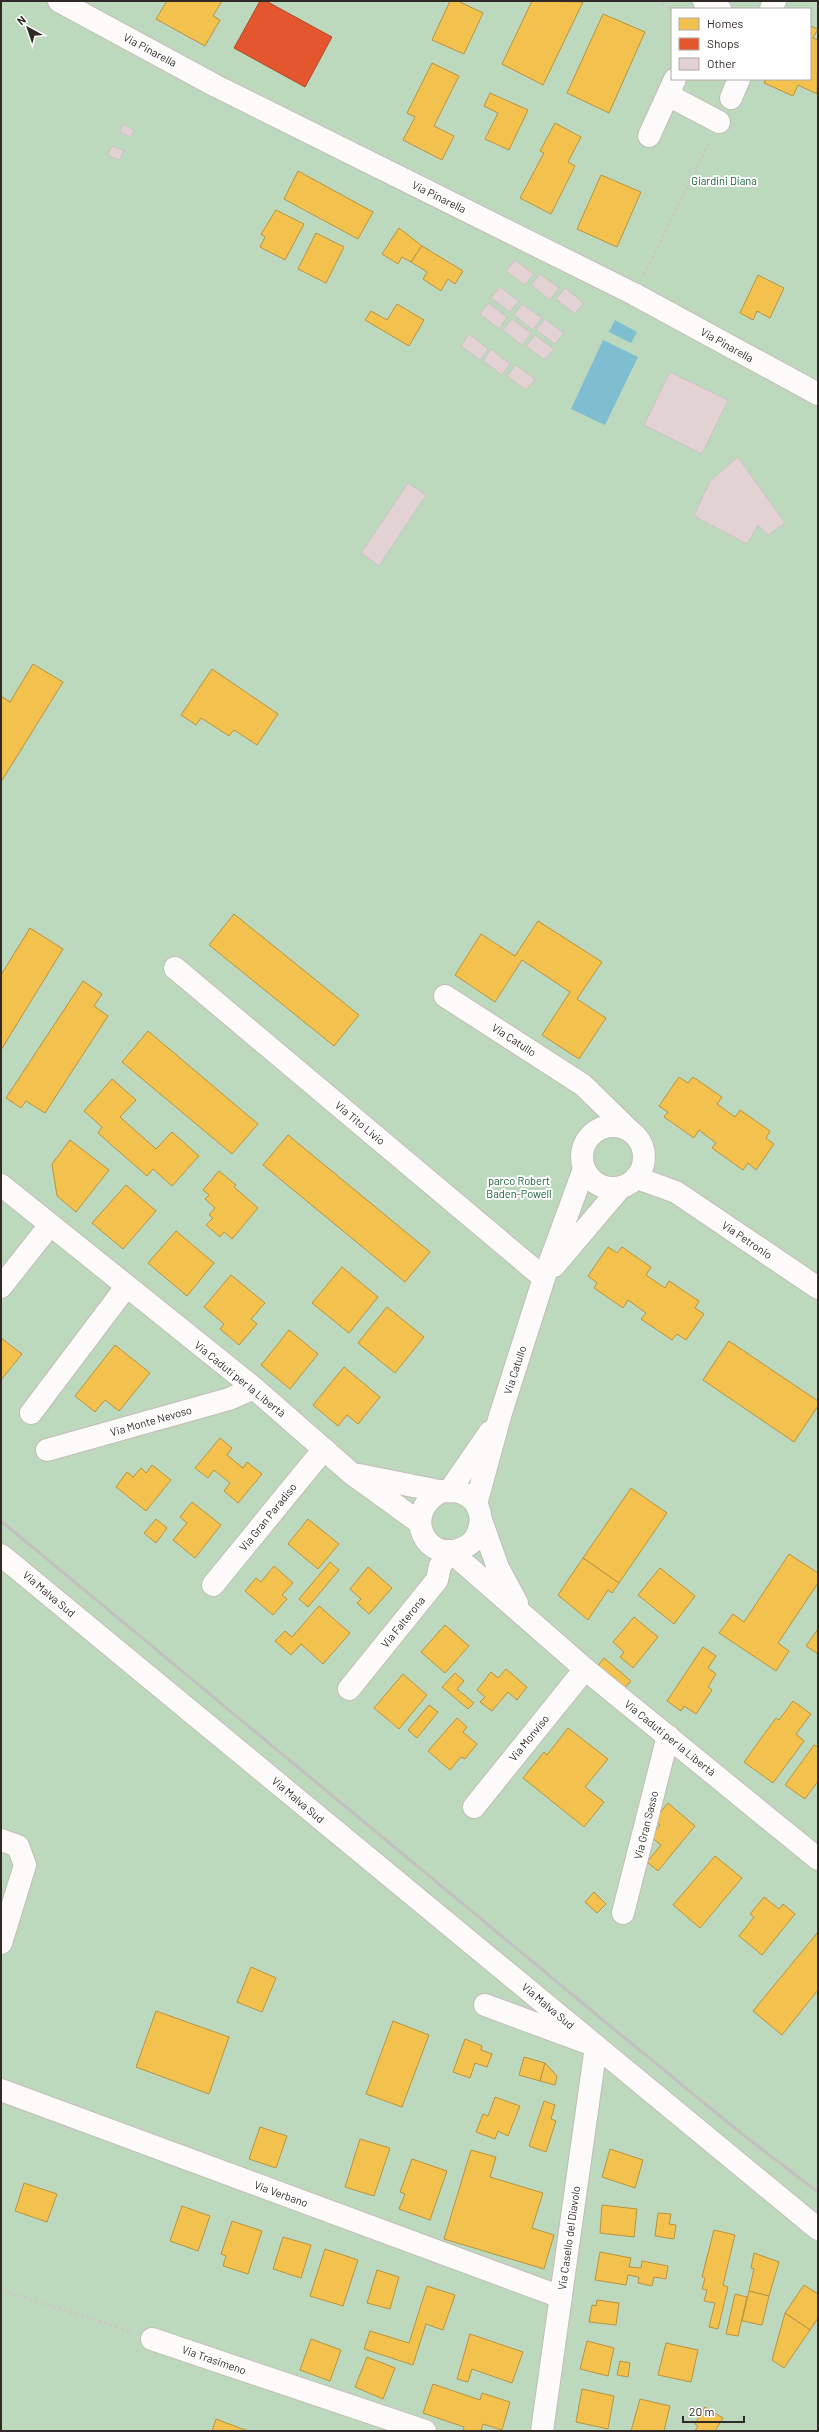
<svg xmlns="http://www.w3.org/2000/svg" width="819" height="2432" font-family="Barlow,sans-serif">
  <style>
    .green { fill: #bcd9bd; fill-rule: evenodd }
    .water { fill: #7fbdd0 }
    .homes { fill: #f2c14e; stroke: #b89342 }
    .shops { fill: #e4572e; stroke: #ae492b }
    .building { fill: #e2d2d4; stroke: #cbc3c1 }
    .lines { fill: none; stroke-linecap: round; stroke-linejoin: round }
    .minor-casing { stroke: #c4bcb6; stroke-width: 24 }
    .tertiary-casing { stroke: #c4bcb6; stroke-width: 24 }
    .path { stroke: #cbc6c4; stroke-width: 2.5; stroke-dasharray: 3 3; stroke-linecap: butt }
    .minor { stroke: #fdfbfa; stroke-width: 22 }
    .tertiary { stroke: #fdfbfa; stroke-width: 22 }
    .rail { stroke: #c3c1bf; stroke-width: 3 }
    .labels { text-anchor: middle; stroke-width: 4; stroke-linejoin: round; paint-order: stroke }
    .street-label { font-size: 11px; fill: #312925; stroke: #fff }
    .park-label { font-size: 11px; fill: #166336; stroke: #fff }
  </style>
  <rect width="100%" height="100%" fill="#f1e6df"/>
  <path class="green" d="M1 1H818V2431H1ZM672 9H810V79H672Z"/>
  <g class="water">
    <polygon points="615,320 637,332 631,343 609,332"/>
    <polygon points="603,340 638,357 605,425 571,409"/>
  </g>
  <g class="homes">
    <polygon points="167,1 222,1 213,16 220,20 205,46 156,19"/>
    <polygon points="450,1 458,1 483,13 464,54 432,40"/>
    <polygon points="532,1 583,2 543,85 502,64"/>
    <polygon points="603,14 645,32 609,113 567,93"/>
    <polygon points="810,26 818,29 813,38 818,40 817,94 798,85 793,96 764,83 766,79 810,79"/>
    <polygon points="432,63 459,76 434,126 454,136 442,160 403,140 415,117 407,113"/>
    <polygon points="490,93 528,110 509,150 485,139 498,113 484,106"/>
    <polygon points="555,123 581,137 568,162 575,166 551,214 520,198 544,153 540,151"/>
    <polygon points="298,171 373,212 358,239 284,199"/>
    <polygon points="601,175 641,192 617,247 577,229"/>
    <polygon points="276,210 304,224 285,260 260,247 265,237 261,234"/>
    <polygon points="399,228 422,246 411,262 402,257 398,264 382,254"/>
    <polygon points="316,233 344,247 326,283 298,269"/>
    <polygon points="422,246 463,271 455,284 448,279 441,291 423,279 427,272 411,262"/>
    <polygon points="758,275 784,288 770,318 757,311 753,320 740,313"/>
    <polygon points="397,304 424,320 409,346 365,320 371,311 387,320"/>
    <polygon points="33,664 63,682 1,782 1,696 10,702"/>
    <polygon points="212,669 278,714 257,745 234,730 229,736 201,718 196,725 181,715"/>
    <polygon points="234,914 359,1015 334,1046 209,945"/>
    <polygon points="538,921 602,962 577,999 606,1018 579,1059 542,1035 570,992 522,960 495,1002 455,975 481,934 515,956"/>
    <polygon points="30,928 63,949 1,1050 1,975"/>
    <polygon points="83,981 102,994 94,1006 108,1016 45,1113 26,1101 21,1108 6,1098"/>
    <polygon points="148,1031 258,1124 232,1154 122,1062"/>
    <polygon points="679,1077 688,1083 693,1077 722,1097 717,1104 735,1117 740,1110 770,1131 766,1138 774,1144 756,1170 748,1163 743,1170 712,1148 716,1143 699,1130 694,1138 664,1117 668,1112 659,1106"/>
    <polygon points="112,1079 136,1100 120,1117 156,1149 172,1132 199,1156 172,1186 153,1169 147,1176 98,1133 102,1127 84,1111"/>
    <polygon points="288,1135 430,1252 405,1282 263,1165"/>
    <polygon points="70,1140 109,1170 76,1212 57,1196 52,1164"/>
    <polygon points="219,1171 236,1185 234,1187 258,1208 232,1239 224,1232 220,1237 206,1225 213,1218 209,1215 215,1208 205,1199 209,1195 203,1190"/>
    <polygon points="126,1185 156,1211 123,1249 92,1223"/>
    <polygon points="176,1231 214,1263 187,1296 148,1263"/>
    <polygon points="608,1247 617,1253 622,1247 651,1267 646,1275 665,1288 669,1281 699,1301 695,1308 704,1314 686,1340 677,1334 672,1340 641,1319 646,1313 628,1300 623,1308 594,1288 597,1283 588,1276"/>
    <polygon points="342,1267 378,1297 349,1333 312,1303"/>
    <polygon points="231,1275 265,1303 251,1319 257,1324 239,1345 220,1329 224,1324 204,1307"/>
    <polygon points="387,1307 424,1337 395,1373 358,1343"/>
    <polygon points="289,1330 318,1354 290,1389 261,1365"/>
    <polygon points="1,1338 22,1354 1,1380"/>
    <polygon points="729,1341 818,1401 818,1406 794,1442 703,1380"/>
    <polygon points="115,1345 150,1373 119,1411 105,1400 95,1412 75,1396"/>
    <polygon points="344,1367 380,1397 358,1424 347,1415 338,1426 313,1405"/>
    <polygon points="220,1438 232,1448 227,1455 243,1468 247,1462 262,1474 238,1503 224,1491 230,1483 214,1470 208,1478 195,1468"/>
    <polygon points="152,1465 171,1480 146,1511 116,1487 127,1472 133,1477 141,1468 146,1473"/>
    <polygon points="631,1488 667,1513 619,1583 583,1558"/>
    <polygon points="192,1502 221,1525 195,1558 173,1540 187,1523 180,1517"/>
    <polygon points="156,1519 167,1528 156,1543 144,1533"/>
    <polygon points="308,1519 339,1544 318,1569 288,1544"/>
    <polygon points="789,1554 818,1573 818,1583 778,1643 789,1651 776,1671 719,1633 733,1614 744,1622"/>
    <polygon points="583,1558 619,1583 612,1593 608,1590 588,1620 558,1595"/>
    <polygon points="330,1562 339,1570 308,1607 299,1599"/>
    <polygon points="274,1566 293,1583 282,1595 287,1599 273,1615 245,1591 256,1578 261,1582"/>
    <polygon points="368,1567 392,1588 369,1614 357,1603 361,1599 350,1589"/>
    <polygon points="660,1568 695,1596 674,1624 638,1595"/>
    <polygon points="319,1606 350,1633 323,1664 301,1644 291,1655 275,1641 285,1631 292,1637"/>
    <polygon points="634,1617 658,1637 633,1668 620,1657 624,1652 613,1642"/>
    <polygon points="445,1625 469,1646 445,1673 421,1652"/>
    <polygon points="818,1629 818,1654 806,1646"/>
    <polygon points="703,1647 716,1656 708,1668 716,1674 708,1687 712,1690 696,1714 684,1706 681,1711 667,1701"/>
    <polygon points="604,1658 631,1681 623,1690 596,1668"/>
    <polygon points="506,1669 527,1687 517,1700 508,1692 492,1711 480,1702 485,1697 477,1690 491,1672 498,1678"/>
    <polygon points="455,1673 464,1681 457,1689 474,1703 468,1709 442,1687"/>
    <polygon points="403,1674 427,1695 399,1729 374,1708"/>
    <polygon points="793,1701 811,1714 796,1734 804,1741 773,1783 744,1762 776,1718 779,1720"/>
    <polygon points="429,1705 438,1712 417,1738 408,1730"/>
    <polygon points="457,1718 467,1727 463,1732 477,1744 465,1759 461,1757 450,1770 428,1751"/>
    <polygon points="568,1728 608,1759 585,1787 604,1802 584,1827 523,1778 544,1752 547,1755"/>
    <polygon points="814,1745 818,1747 818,1781 805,1799 785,1785"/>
    <polygon points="668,1803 695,1826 658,1871 647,1862 661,1845 650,1836 660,1825 654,1820"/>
    <polygon points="715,1856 742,1878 700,1928 673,1905"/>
    <polygon points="594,1892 606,1904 597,1913 585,1902"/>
    <polygon points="764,1897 779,1909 783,1904 795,1914 762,1955 739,1936 754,1917 750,1914"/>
    <polygon points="818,1932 818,1990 782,2035 753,2011"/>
    <polygon points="251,1967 276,1978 262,2012 237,2002"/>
    <polygon points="156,2011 229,2037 209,2094 136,2067"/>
    <polygon points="393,2021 429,2035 402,2107 366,2094"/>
    <polygon points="465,2039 482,2046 481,2050 492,2054 487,2067 475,2063 470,2078 453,2072"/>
    <polygon points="524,2057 545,2063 540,2081 519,2075"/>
    <polygon points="545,2063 557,2076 555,2085 540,2081"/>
    <polygon points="495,2097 520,2106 508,2136 498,2131 495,2139 476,2132 483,2114 488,2116"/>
    <polygon points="544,2101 555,2105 551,2119 556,2121 546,2152 529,2146"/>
    <polygon points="260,2127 287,2136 276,2168 249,2159"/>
    <polygon points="360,2139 390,2148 374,2196 345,2187"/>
    <polygon points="610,2149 643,2160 635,2188 602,2177"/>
    <polygon points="471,2150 496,2157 490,2177 543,2193 532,2228 554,2235 544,2269 444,2239"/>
    <polygon points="412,2159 447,2171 430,2220 399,2209 405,2194 400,2192"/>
    <polygon points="24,2183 57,2194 47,2222 15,2211"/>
    <polygon points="602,2205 637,2209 634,2237 600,2233"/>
    <polygon points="182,2206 210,2216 198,2251 170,2241"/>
    <polygon points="658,2213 671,2214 669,2224 676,2225 674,2239 655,2236"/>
    <polygon points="232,2221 262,2231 248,2274 223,2266 226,2256 221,2254"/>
    <polygon points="714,2230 735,2235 723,2285 728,2287 718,2329 709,2327 715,2303 704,2301 707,2290 702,2289 705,2278 702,2277"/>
    <polygon points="283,2237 311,2245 301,2278 273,2269"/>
    <polygon points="325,2249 358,2260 343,2306 310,2296"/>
    <polygon points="600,2252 631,2258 629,2267 641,2268 642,2261 668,2266 666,2279 654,2277 652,2286 638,2283 639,2277 628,2275 626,2285 595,2280"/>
    <polygon points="754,2253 779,2262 769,2296 749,2291 754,2269 751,2268"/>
    <polygon points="377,2270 399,2277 390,2309 367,2303"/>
    <polygon points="804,2285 818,2294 818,2318 810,2330 785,2313"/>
    <polygon points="427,2286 455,2295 443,2330 426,2324 413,2365 364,2349 370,2331 409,2343"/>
    <polygon points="749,2291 769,2296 762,2325 742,2321"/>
    <polygon points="735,2294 747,2297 738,2336 726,2334"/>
    <polygon points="597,2300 619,2303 616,2325 589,2322 592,2305 596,2306"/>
    <polygon points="785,2313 810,2330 784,2368 772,2360"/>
    <polygon points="470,2334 523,2352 512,2383 472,2369 468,2382 457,2379"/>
    <polygon points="311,2339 341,2350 330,2381 300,2370"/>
    <polygon points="587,2341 614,2348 608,2376 580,2369"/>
    <polygon points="666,2343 698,2350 691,2382 658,2375"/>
    <polygon points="367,2357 395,2368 383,2399 355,2387"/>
    <polygon points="620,2361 630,2363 628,2377 617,2375"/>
    <polygon points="433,2384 480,2400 482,2393 510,2402 502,2430 483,2424 481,2431 463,2431 464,2427 423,2413"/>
    <polygon points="582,2389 614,2396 608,2429 576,2422"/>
    <polygon points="640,2399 670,2406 664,2431 631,2431"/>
    <polygon points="705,2407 723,2418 715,2431 695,2431 698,2426 695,2424"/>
    <polygon points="216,2419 248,2431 212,2431"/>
  </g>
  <polygon class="shops" points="260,1 266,1 332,37 305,87 234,48"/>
  <g class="building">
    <polygon points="123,124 134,130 131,137 120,132"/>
    <polygon points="112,146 124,151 119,160 108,155"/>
    <polygon points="515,260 534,274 525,285 506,271"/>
    <polygon points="540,274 559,288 550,300 531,285"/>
    <polygon points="500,287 519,301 510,312 491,298"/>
    <polygon points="565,288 584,303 575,314 556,299"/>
    <polygon points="488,303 507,317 499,329 480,314"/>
    <polygon points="522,304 542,318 533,330 514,315"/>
    <polygon points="512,319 531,333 522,345 503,330"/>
    <polygon points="545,319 564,333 555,344 536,330"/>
    <polygon points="469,334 488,349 480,360 461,346"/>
    <polygon points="535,335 554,349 545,360 526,346"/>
    <polygon points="491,349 510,364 502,375 483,361"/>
    <polygon points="516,365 535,379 526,390 507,376"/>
    <polygon points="670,372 728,400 702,454 644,425"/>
    <polygon points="738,457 785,523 768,535 758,525 747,544 694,516 710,481"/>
    <polygon points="408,483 426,495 379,566 361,553"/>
  </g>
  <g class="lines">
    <g class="minor-casing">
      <g id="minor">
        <polyline points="704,1 720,9"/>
        <polyline points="771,9 775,1"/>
        <polyline points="668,95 719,122"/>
        <polyline points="731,98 739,79"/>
        <polyline points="649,136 675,79"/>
        <polyline points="175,968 544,1278"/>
        <polyline points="445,996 583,1085 628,1129"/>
        <circle cx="613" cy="1157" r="31"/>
        <polyline points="637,1178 676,1192 818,1288"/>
        <polyline points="554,1266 621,1187"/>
        <polyline points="1,1287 50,1225"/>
        <polyline points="31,1413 126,1287"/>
        <polyline points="500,1416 544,1278 584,1169"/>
        <polyline points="47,1450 229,1399 254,1388"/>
        <polyline points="213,1585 324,1449"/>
        <polyline points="349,1689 437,1580 440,1566 450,1551"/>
        <polyline points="474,1807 585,1669"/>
        <polyline points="1,1840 18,1846 25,1865 1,1943"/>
        <polyline points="623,1913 668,1736"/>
        <polyline points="485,2005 596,2046 542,2431"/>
        <polyline points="1,2090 561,2297"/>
        <polyline points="152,2339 425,2431"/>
      </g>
    </g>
    <g class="tertiary-casing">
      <g id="tertiary">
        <polyline points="59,1 216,86 634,294 818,394"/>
        <polyline points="1,1185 254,1388 351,1473 420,1523"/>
        <path d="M359 1475C385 1480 412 1486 439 1491 450 1492 458 1489 468 1496 478 1502 482 1514 480 1525 479 1534 474 1542 465 1547 427 1567 399 1513 442 1491"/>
        <polyline points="450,1490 490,1432"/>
        <polyline points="476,1504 500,1416"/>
        <polyline points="481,1520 498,1568 517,1603"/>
        <polyline points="450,1551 585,1669 818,1859"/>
        <polyline points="1,1555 818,2229"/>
      </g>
    </g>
    <g class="path">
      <polyline points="656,1 672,9"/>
      <polyline points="644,275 710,141"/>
      <polyline points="1,2290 132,2332"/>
    </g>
    <use href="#minor" class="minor"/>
    <use href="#tertiary" class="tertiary"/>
    <polyline class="rail" points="1,1521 609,2025 742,2134 818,2192"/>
  </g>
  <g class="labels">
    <g class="street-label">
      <text transform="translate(150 50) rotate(28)" y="4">Via Pinarella</text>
      <text transform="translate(439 197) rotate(26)" y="4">Via Pinarella</text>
      <text transform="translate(727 345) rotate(29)" y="4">Via Pinarella</text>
      <text transform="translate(514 1040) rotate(33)" y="4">Via Catullo</text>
      <text transform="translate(360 1123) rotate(40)" y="4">Via Tito Livio</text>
      <text transform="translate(747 1240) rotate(34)" y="4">Via Petronio</text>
      <text transform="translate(515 1370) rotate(-72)" y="4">Via Catullo</text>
      <text transform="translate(240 1379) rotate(39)" y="4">Via Caduti per la Libertà</text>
      <text transform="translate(151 1421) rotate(-16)" y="4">Via Monte Nevoso</text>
      <text transform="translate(268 1517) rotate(-51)" y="4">Via Gran Paradiso</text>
      <text transform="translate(49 1594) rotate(40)" y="4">Via Malva Sud</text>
      <text transform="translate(403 1622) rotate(-51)" y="4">Via Falterona</text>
      <text transform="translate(529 1738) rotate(-51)" y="4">Via Monviso</text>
      <text transform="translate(670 1738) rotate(39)" y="4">Via Caduti per la Libertà</text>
      <text transform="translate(298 1800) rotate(40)" y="4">Via Malva Sud</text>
      <text transform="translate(646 1825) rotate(-76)" y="4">Via Gran Sasso</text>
      <text transform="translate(548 2006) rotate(40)" y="4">Via Malva Sud</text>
      <text transform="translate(281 2194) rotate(20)" y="4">Via Verbano</text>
      <text transform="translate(569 2238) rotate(-82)" y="4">Via Casello del Diavolo</text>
      <text transform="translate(214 2360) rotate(19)" y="4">Via Trasimeno</text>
    </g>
    <g class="park-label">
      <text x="724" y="185">Giardini Diana</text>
      <text x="519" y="1185">parco Robert<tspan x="519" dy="13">Baden-Powell</tspan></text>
    </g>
  </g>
  <rect width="819" height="2432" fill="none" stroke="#312925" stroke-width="4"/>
  <rect x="671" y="8" width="140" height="72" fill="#ffffff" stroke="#ada9a8"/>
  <rect x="679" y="18" width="20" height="12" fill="#f2c14e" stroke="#ada9a8"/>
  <text x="707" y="28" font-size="12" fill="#312925">Homes</text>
  <rect x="679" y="38" width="20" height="12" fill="#e4572e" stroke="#ada9a8"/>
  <text x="707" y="48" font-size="12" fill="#312925">Shops</text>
  <rect x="679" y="58" width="20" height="12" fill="#e2d2d4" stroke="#ada9a8"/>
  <text x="707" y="68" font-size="12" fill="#312925">Other</text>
  <g transform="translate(28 28) rotate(320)" stroke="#ffffff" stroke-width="3" paint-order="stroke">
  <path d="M0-3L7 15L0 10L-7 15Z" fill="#312925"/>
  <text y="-6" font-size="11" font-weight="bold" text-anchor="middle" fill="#312925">N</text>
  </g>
  <path d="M683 2416v6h61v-6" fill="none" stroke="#312925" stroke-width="2"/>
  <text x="689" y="2416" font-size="12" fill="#312925" stroke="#ffffff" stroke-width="3" paint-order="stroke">20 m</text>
</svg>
